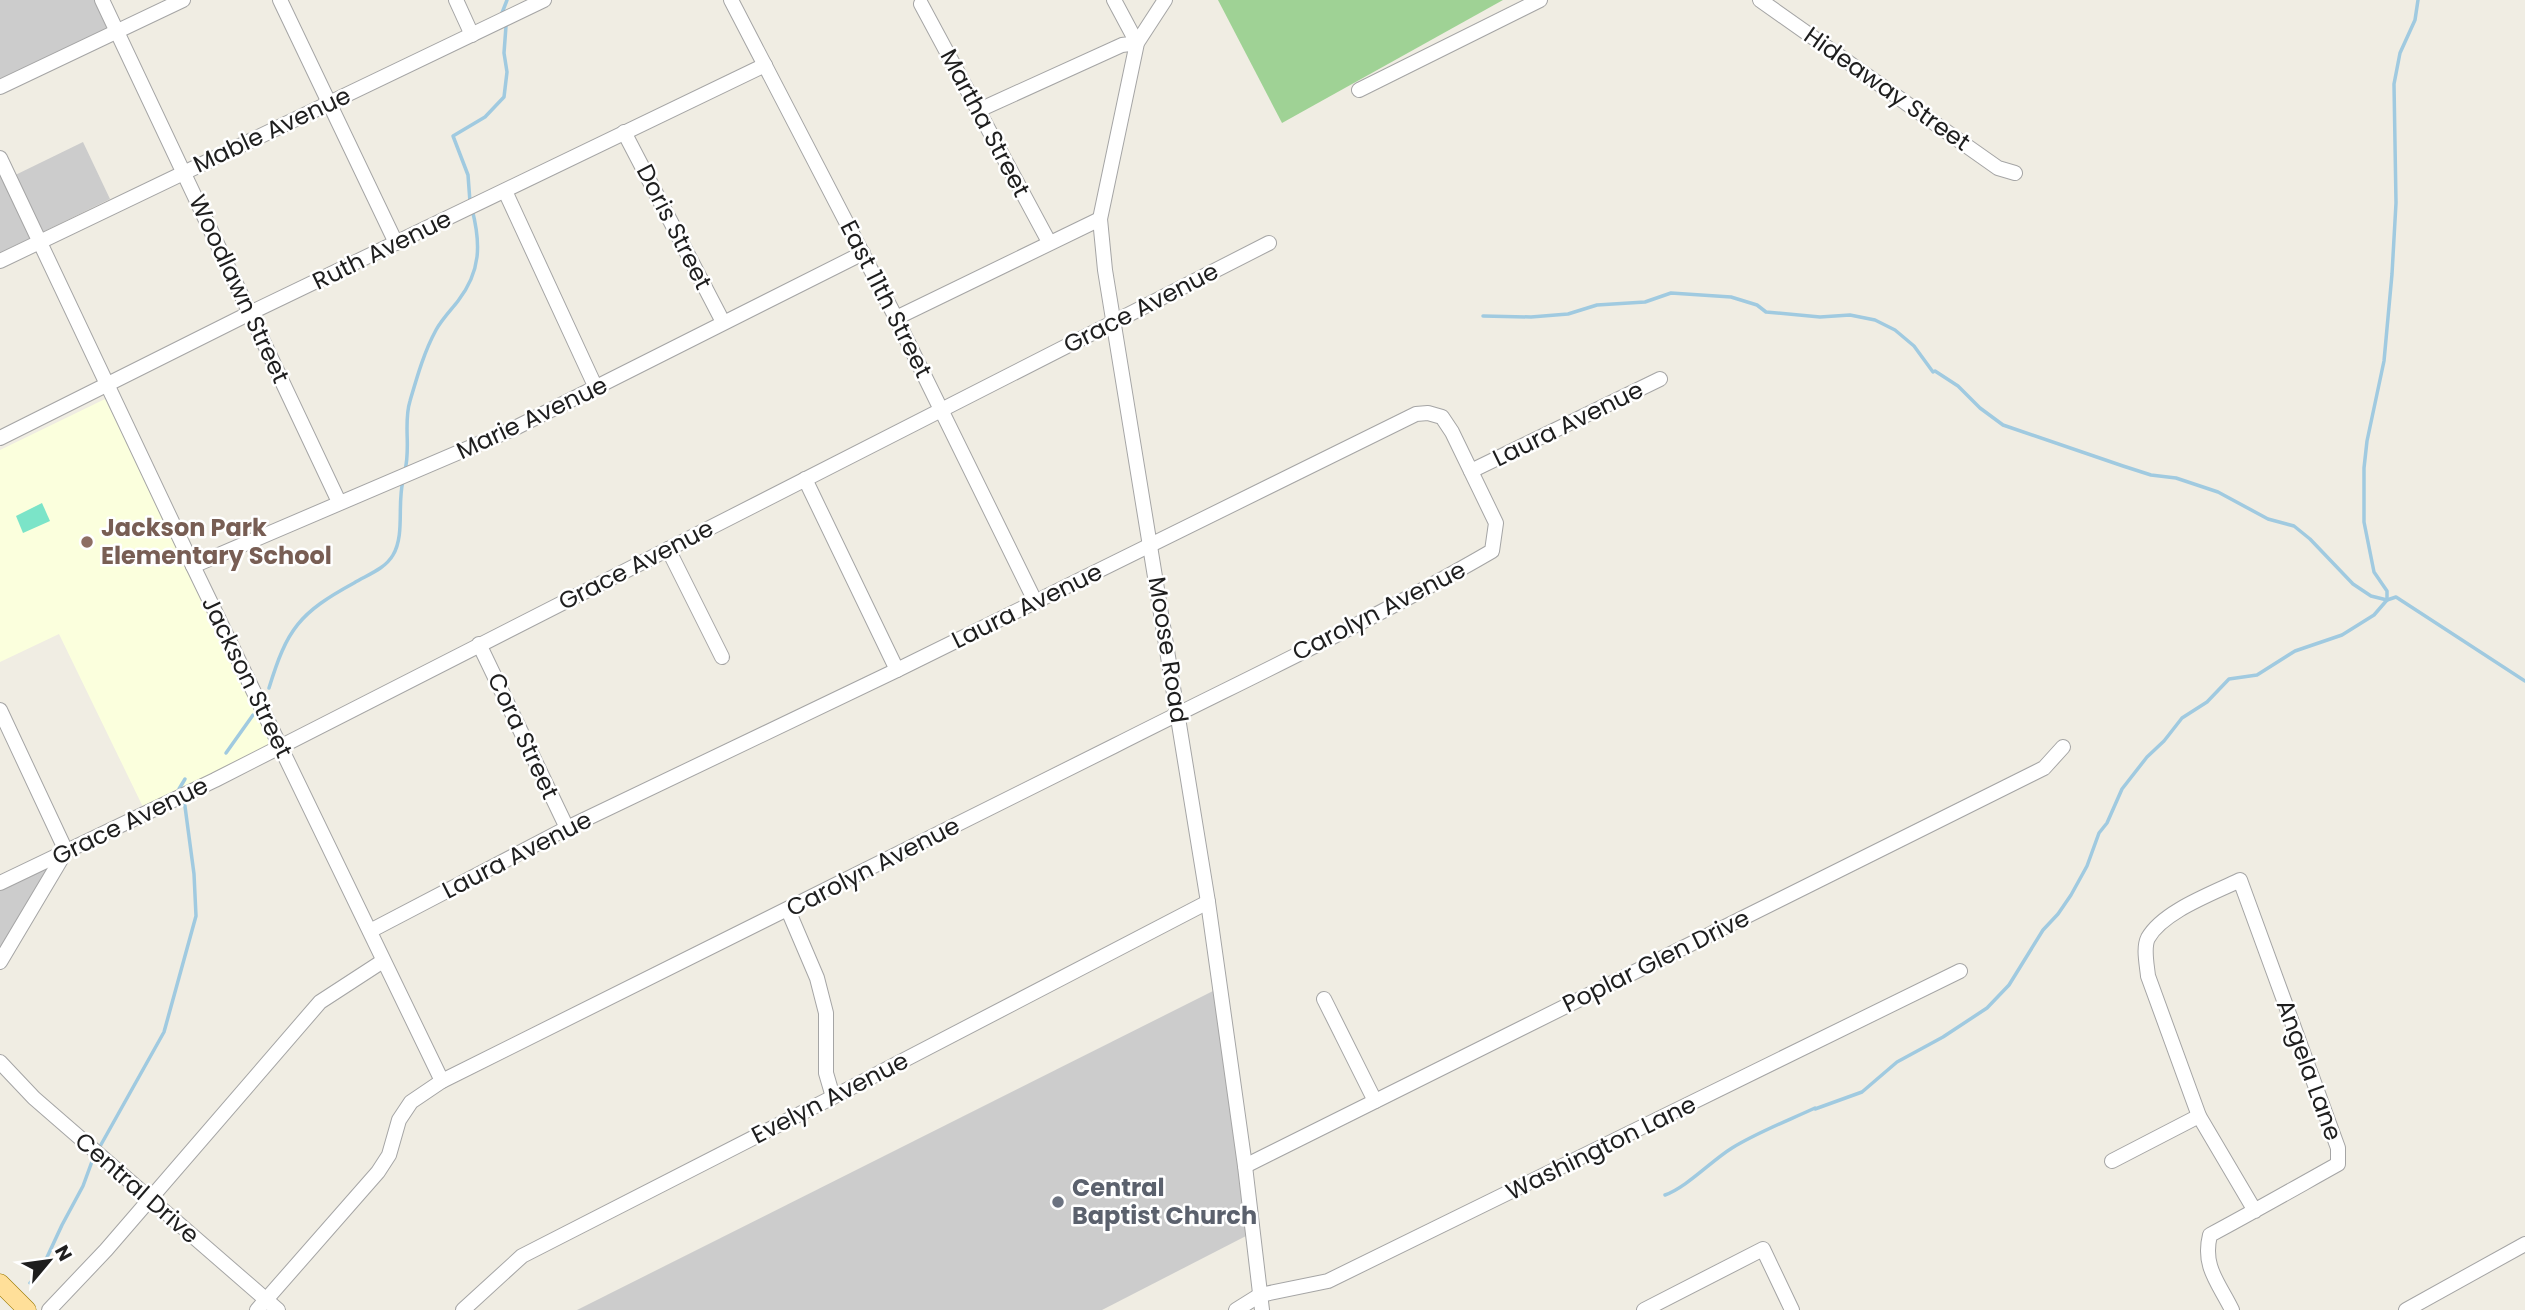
<svg xmlns="http://www.w3.org/2000/svg" width="2525" height="1310" font-family="Poppins,sans-serif">
  <style>
    .education { fill: #fbffdd }
    .religious { fill: #ccc }
    .forest { fill: #9fd295 }
    .pitch { fill: #7be4c8 }
    .lines { fill: none; stroke-linecap: round; stroke-linejoin: round }
    .stream { stroke: #a0cae0; stroke-width: 3.5 }
    .minor-casing { stroke: #a5a5a5; stroke-width: 16 }
    .major-casing { stroke: #987800; stroke-width: 19 }
    .minor { stroke: #fff; stroke-width: 14 }
    .major { stroke: #ffdf99; stroke-width: 18 }
    .education-dot { fill: #8d6e63; stroke: #fff; stroke-width: 2.5 }
    .worship-dot { fill: #6b7280; stroke: #fff; stroke-width: 2.5 }
    .labels { text-anchor: middle; stroke-width: 5; stroke-linejoin: round; paint-order: stroke }
    .street-label { font-size: 24px; fill: #1e1e1e; stroke: #fff }
    .education-label { font-size: 24px; font-weight: bold; fill: #785e54; stroke: #fff; text-anchor: start }
    .worship-label { font-size: 24px; font-weight: bold; fill: #5b616d; stroke: #fff; text-anchor: start }
  </style>
  <rect width="100%" height="100%" fill="#f0ede3"/>
  <polygon class="education" points="105,399 273,744 143,807 59,634 0,662 0,450"/>
  <g class="religious">
    <polygon points="0,0 98,0 113,30 0,82"/>
    <polygon points="83,142 110,199 0,253 0,176 3,181"/>
    <polygon points="49,867 0,953 0,891"/>
    <polygon points="1217,989 1246,1236 1102,1310 577,1310"/>
  </g>
  <polygon class="forest" points="1218,0 1503,0 1282,123"/>
  <polygon class="pitch" points="42,503 50,521 23,533 16,516"/>
  <g class="lines">
    <g class="stream">
      <polyline points="502,13 507,0"/>
      <polyline points="470,202 468,175 453,136 485,117 504,97 507,72 504,53 506,26"/>
      <polyline points="1483,316 1531,317 1568,314 1597,305 1645,302 1671,293 1731,297 1757,305 1766,312 1820,317 1850,315 1875,320 1895,330 1914,346 1933,372 1935,371 1958,386 1980,408 2003,425 2123,466 2151,475 2176,478 2218,492 2268,519 2294,526 2310,539 2353,584 2371,596 2387,600 2396,597 2525,681"/>
      <path d="M405 470C411 447 403 423 410 401 417 377 424 352 436 330 442 319 451 310 458 301 481 271 481 244 472 209"/>
      <path d="M269 688C287 629 299 613 354 583 367 575 385 569 393 555 405 535 397 504 403 481"/>
      <polyline points="226,753 253,715"/>
      <polyline points="181,792 179,789 185,779"/>
      <polyline points="98,1150 164,1032 196,916 194,874 184,799"/>
      <path d="M1665 1195C1687 1187 1711 1161 1732 1148 1758 1132 1787 1121 1815 1108V1109L1862 1092 1897 1062 1943 1037 1987 1008 2009 985 2043 930 2058 914 2071 895 2087 866 2099 833 2107 823 2122 789 2147 757 2164 741 2182 718 2207 702 2229 679 2257 675 2295 651 2342 635 2374 615 2387 600V591L2374 572 2364 522V468L2367 441 2384 361 2392 274 2396 203 2394 84 2400 53 2415 20 2418 0"/>
      <polyline points="30,1283 42,1268 62,1225 83,1186 94,1156"/>
    </g>
    <g class="minor-casing">
      <g id="minor">
        <polyline points="102,0 339,502"/>
        <polyline points="280,0 396,243"/>
        <polyline points="456,0 472,35"/>
        <polyline points="731,0 896,318 1035,601"/>
        <polyline points="1165,0 1137,43 1100,219 1105,270 1208,902 1245,1166 1262,1310"/>
        <polyline points="1760,0 1998,168 2015,173"/>
        <polyline points="921,4 1049,242"/>
        <polyline points="0,87 183,0"/>
        <polyline points="1359,90 1540,0"/>
        <polyline points="979,110 1122,45 1137,43 1114,0"/>
        <polyline points="624,132 723,322"/>
        <polyline points="0,158 193,566 442,1081"/>
        <polyline points="505,191 596,388"/>
        <polyline points="0,261 544,0"/>
        <polyline points="896,318 1100,219"/>
        <polyline points="0,438 250,313 765,65"/>
        <polyline points="1471,471 1660,379"/>
        <polyline points="805,479 897,670"/>
        <polyline points="668,549 722,657"/>
        <polyline points="193,566 513,429 863,253"/>
        <polyline points="479,644 567,828"/>
        <polyline points="0,710 66,851 0,962"/>
        <polyline points="0,883 215,780 1269,243"/>
        <polyline points="788,910 817,978 826,1013 826,1073 833,1097"/>
        <polyline points="1324,999 1375,1101"/>
        <polyline points="0,1062 34,1098 278,1310"/>
        <polyline points="2112,1161 2199,1116"/>
        <polyline points="1245,1166 2044,768 2063,747"/>
        <polyline points="49,1310 106,1250 320,1002 383,961"/>
        <path d="M257 1310 378 1172 389 1155 399 1120 411 1102 442 1081C666 970 890 858 1114 746 1240 682 1370 622 1492 551L1496 523 1452 432 1442 417 1428 413 1416 414 897 670 567 828 370 931"/>
        <polyline points="463,1310 522,1256 833,1097 1208,902"/>
        <polyline points="1236,1310 1260,1295 1328,1281 1960,971"/>
        <polyline points="1644,1310 1763,1249 1792,1310"/>
        <path d="M2232 1310C2219 1283 2202 1267 2210 1235 2253 1212 2295 1188 2338 1164V1148L2240 880C2214 893 2163 911 2148 938 2143 948 2147 965 2148 976L2199 1116 2255 1211"/>
        <polyline points="2406,1310 2525,1244"/>
      </g>
    </g>
    <g class="major-casing">
      <polyline id="major" points="0,1283 27,1310"/>
    </g>
    <use href="#minor" class="minor"/>
    <use href="#major" class="major"/>
  </g>
  <circle class="education-dot" cx="87" cy="542" r="7"/>
  <circle class="worship-dot" cx="1058" cy="1202" r="7"/>
  <g class="labels">
    <g class="street-label">
      <text transform="translate(1887 89) rotate(35)" y="8">Hideaway Street</text>
      <text transform="translate(985 123) rotate(62)" y="8">Martha Street</text>
      <text transform="translate(272 130) rotate(-25)" y="8">Mable Avenue</text>
      <text transform="translate(674 227) rotate(63)" y="8">Doris Street</text>
      <text transform="translate(382 250) rotate(-26)" y="8">Ruth Avenue</text>
      <text transform="translate(239 289) rotate(65)" y="8">Woodlawn Street</text>
      <text transform="translate(886 299) rotate(63)" y="8">East 11th Street</text>
      <text transform="translate(1141 308) rotate(-27)" y="8">Grace Avenue</text>
      <text transform="translate(532 418) rotate(-25)" y="8">Marie Avenue</text>
      <text transform="translate(1568 424) rotate(-26)" y="8">Laura Avenue</text>
      <text transform="translate(636 565) rotate(-27)" y="8">Grace Avenue</text>
      <text transform="translate(1027 606) rotate(-26)" y="8">Laura Avenue</text>
      <text transform="translate(1379 611) rotate(-27)" y="8">Carolyn Avenue</text>
      <text transform="translate(1168 650) rotate(81)" y="8">Moose Road</text>
      <text transform="translate(247 677) rotate(64)" y="8">Jackson Street</text>
      <text transform="translate(523 736) rotate(65)" y="8">Cora Street</text>
      <text transform="translate(130 821) rotate(-26)" y="8">Grace Avenue</text>
      <text transform="translate(517 855) rotate(-27)" y="8">Laura Avenue</text>
      <text transform="translate(873 867) rotate(-27)" y="8">Carolyn Avenue</text>
      <text transform="translate(1656 961) rotate(-26)" y="8">Poplar Glen Drive</text>
      <text transform="translate(2309 1070) rotate(70)" y="8">Angela Lane</text>
      <text transform="translate(830 1098) rotate(-27)" y="8">Evelyn Avenue</text>
      <text transform="translate(1601 1148) rotate(-26)" y="8">Washington Lane</text>
      <text transform="translate(137 1188) rotate(41)" y="8">Central Drive</text>
    </g>
    <g class="education-label">
      <text x="101" y="536">Jackson Park<tspan x="101" dy="28">Elementary School</tspan></text>
    </g>
    <g class="worship-label">
      <text x="1072" y="1196">Central<tspan x="1072" dy="28">Baptist Church</tspan></text>
    </g>
  </g>
  <g transform="translate(49 1261) rotate(61)" stroke="#ffffff" stroke-width="5" paint-order="stroke">
  <path d="M0-5L12 26L0 18L-12 26Z" fill="#1e1e1e"/>
  <text y="-10" font-size="19" font-weight="bold" text-anchor="middle" fill="#1e1e1e">N</text>
  </g>
</svg>
